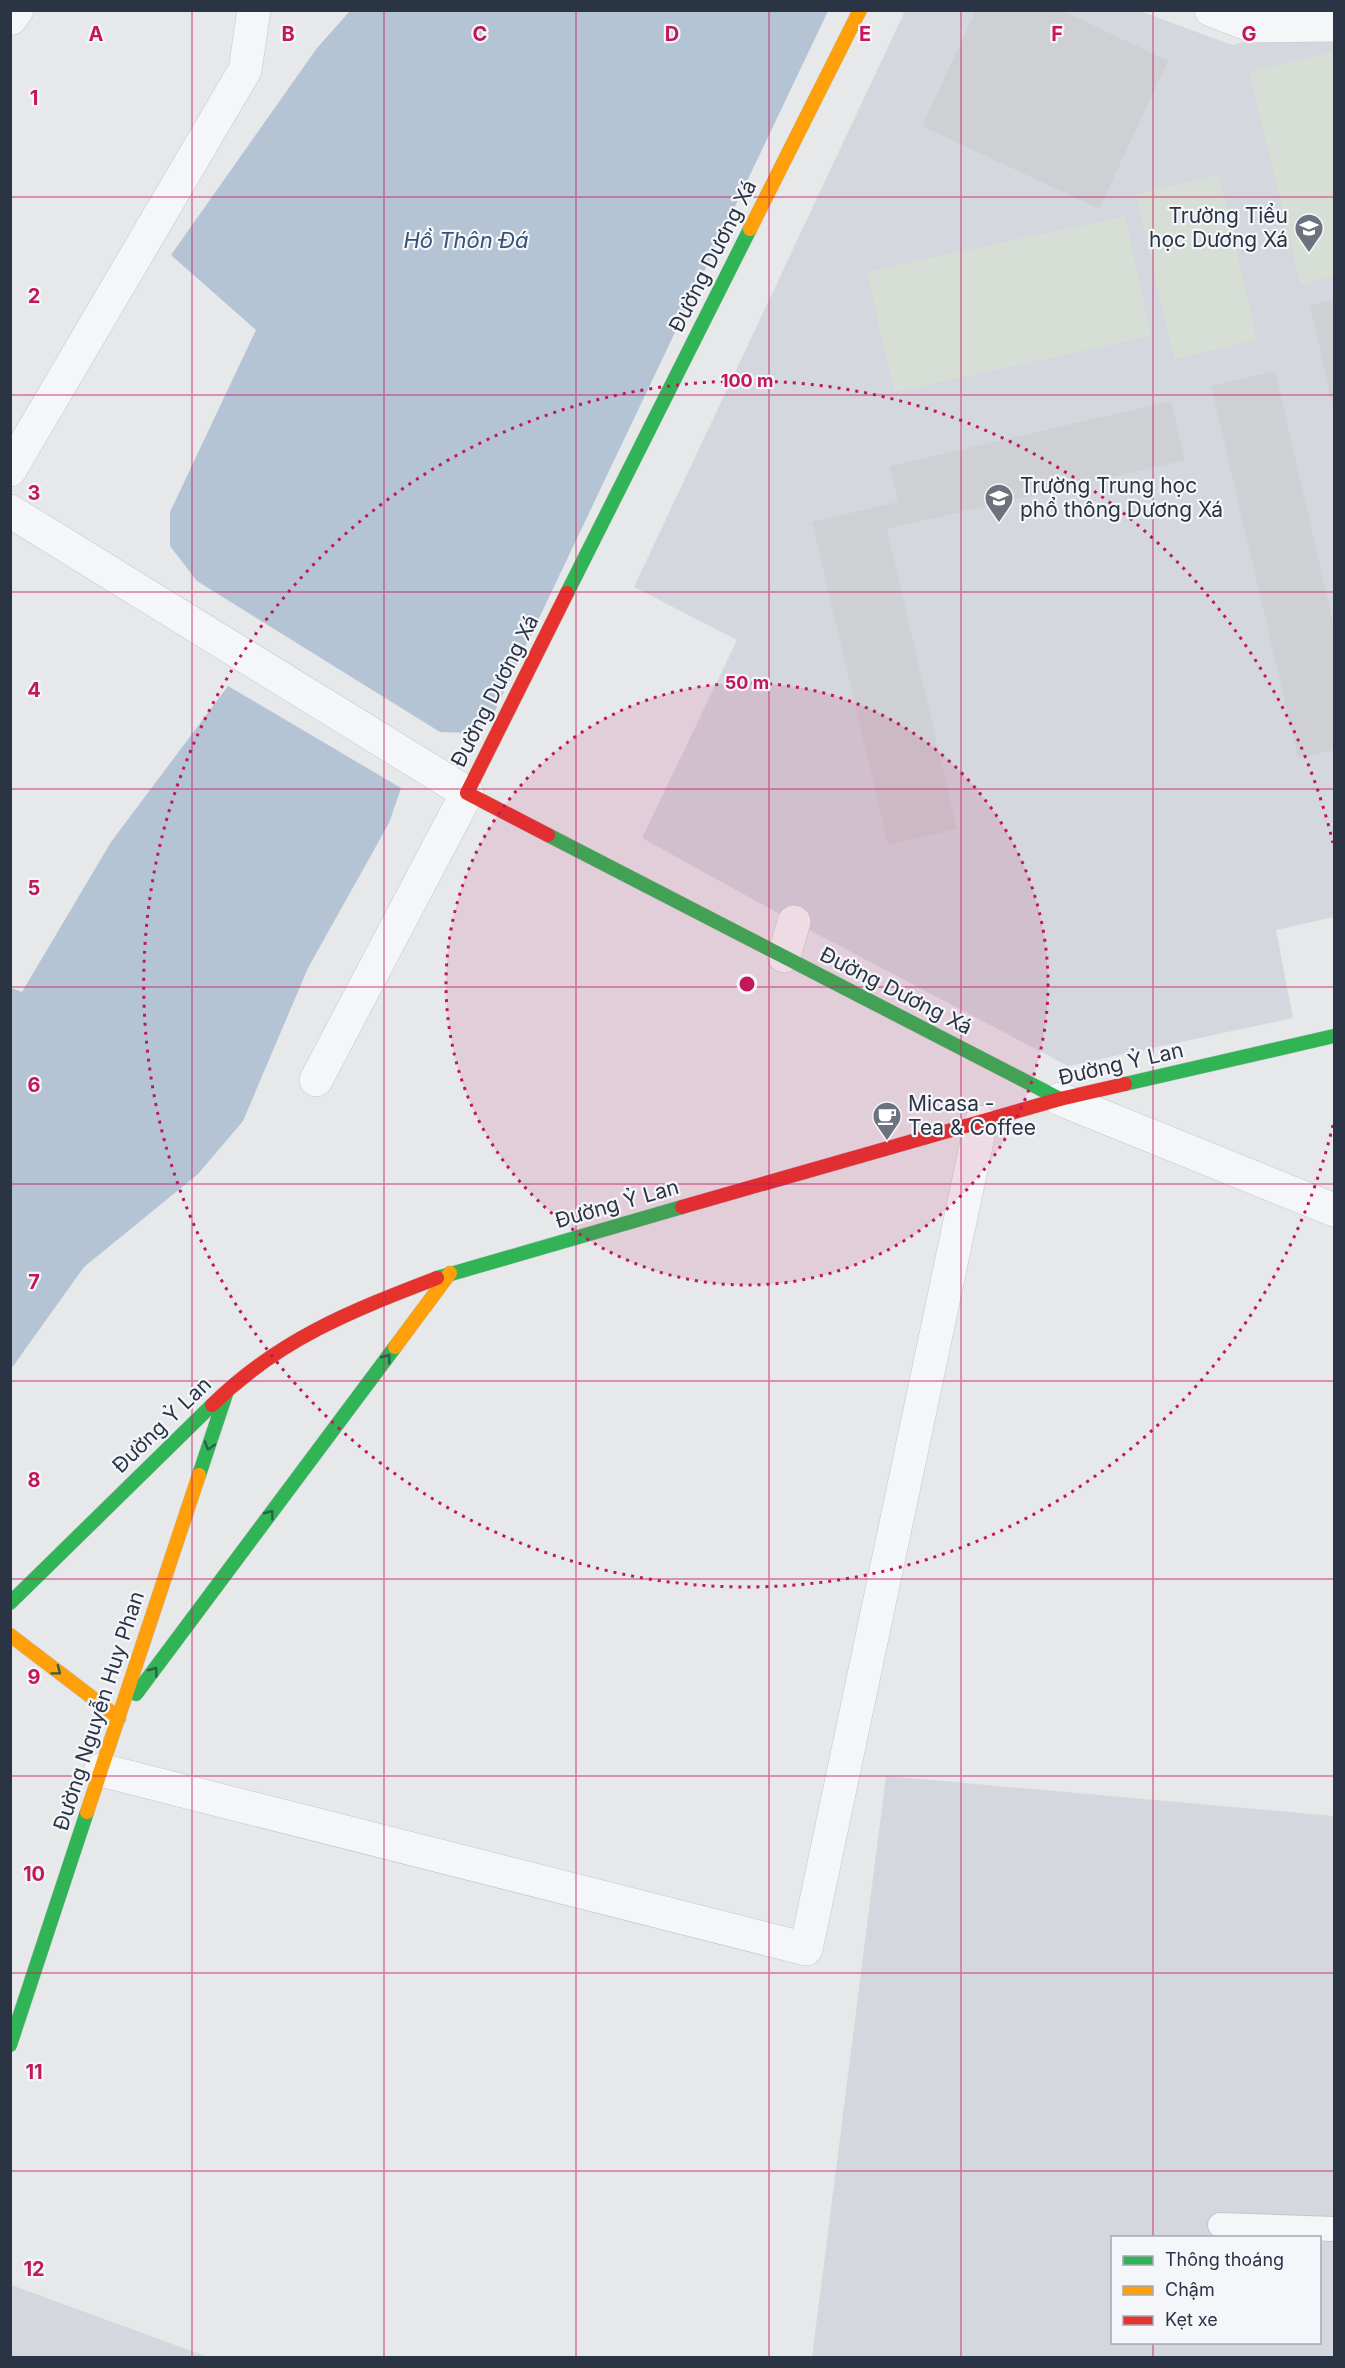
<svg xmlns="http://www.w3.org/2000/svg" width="1345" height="2368" font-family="Inter,sans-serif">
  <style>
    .built { fill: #d4d7dd; fill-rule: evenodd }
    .green { fill: #d6ded6 }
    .water { fill: #b4c4d5 }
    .building { fill: #ced0d3 }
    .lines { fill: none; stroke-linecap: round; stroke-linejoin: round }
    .lane-casing { stroke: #c4c6c8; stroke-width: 26 }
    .street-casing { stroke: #c4c6c8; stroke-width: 34 }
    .fast-casing { stroke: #c4c6c8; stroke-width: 15 }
    .slow-casing { stroke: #c4c6c8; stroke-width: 15 }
    .jam-casing { stroke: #c4c6c8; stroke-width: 15 }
    .lane { stroke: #f5f6f7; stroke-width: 24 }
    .street { stroke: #f5f6f7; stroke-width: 33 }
    .fast { stroke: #30b455; stroke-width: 14 }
    .slow { stroke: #ff9f0a; stroke-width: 14 }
    .jam { stroke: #e5322d; stroke-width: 14 }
    .oneway { stroke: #2d614b }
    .grid { fill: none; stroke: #c2185b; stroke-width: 1.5; stroke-opacity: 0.55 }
    .ring { fill: none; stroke: #c2185b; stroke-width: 3; stroke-dasharray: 3 6 }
    .labels { text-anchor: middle; stroke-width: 4.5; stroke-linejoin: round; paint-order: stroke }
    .poi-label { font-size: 21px; fill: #2b3445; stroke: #f4f6f9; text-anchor: start }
    .street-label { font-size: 21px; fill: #2b3445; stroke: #f4f6f9 }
    .water-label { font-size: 22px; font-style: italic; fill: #34527a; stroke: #f4f6f9 }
    .grid-label { font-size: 20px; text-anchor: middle; font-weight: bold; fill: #c2185b; stroke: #f4f6f9; stroke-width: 4.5; stroke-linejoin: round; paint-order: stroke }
    .centre { fill: #c2185b; stroke: #f4f6f9; stroke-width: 3 }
    .ring-label { font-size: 18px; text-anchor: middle; font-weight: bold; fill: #c2185b; stroke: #f4f6f9; stroke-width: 4.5; stroke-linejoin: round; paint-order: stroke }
  </style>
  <rect width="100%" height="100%" fill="#e6e8ea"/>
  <g class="built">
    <polygon points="905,11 1140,11 1232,45 1254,39 1334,38 1334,917 1276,930 1293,1018 1068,1066 794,922 642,838 737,640 634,587"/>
    <path d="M886 1776 1334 1816V2357L812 2358ZM1112 2238H1320V2342H1112Z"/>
    <polygon points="11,2285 208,2357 11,2357"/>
  </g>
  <g class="green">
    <polygon points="1334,51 1334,276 1301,285 1249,72"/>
    <polygon points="1219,175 1257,340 1174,359 1136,194"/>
    <polygon points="1125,216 1151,336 894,392 867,272"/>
  </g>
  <g class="water">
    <polygon points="350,11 828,11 491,719 471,733 440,732 197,581 170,546 170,512 256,330 171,255 317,48"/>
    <polygon points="228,686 401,788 389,823 308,968 243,1121 198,1174 84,1267 11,1369 11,988 22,992 111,842"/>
  </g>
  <g class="building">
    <polygon points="976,10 1061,10 1168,61 1099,209 922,126"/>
    <polygon points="1334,300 1334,412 1310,305"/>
    <polygon points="1275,371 1334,626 1334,750 1298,758 1211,386"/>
    <polygon points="1171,401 1185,460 887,529 957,829 888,845 812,522 898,502 890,466"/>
  </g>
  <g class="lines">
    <g class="lane-casing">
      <polyline id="lane" points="1220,2225 1334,2229"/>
    </g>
    <g class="street-casing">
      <g id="street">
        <polyline points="1211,10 1253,26 1334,25"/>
        <polyline points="10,19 17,10"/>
        <polyline points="10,470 245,70 254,10"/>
        <polyline points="10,511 467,793 316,1080"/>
        <polyline points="784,956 794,922"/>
        <polyline points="1060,1099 1334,1210"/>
        <polyline points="101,1770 806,1949 981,1122"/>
      </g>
    </g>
    <g class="fast-casing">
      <g id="fast">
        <polyline points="567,593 750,229"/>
        <polyline points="548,835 1060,1099"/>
        <polyline points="1125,1084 1334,1036"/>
        <polyline points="437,1278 682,1207"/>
        <polyline points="199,1475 226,1394"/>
        <polyline points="10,1603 212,1405"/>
        <polyline points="136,1694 395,1347"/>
        <polyline points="10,2045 87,1812"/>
      </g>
    </g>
    <g class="slow-casing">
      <g id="slow">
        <polyline points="750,229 860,10"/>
        <polyline points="395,1347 450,1273"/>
        <polyline points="10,1635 119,1718"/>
        <polyline points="87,1812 199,1475"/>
      </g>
    </g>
    <g class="jam-casing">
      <g id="jam">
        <polyline points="548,835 467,793 567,593"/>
        <polyline points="682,1207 1060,1099 1125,1084"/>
        <path d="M212 1405C279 1339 351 1311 437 1278"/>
      </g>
    </g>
    <use href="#lane" class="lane"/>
    <use href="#street" class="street"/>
    <use href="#fast" class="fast"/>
    <use href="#slow" class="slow"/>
    <use href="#jam" class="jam"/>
  </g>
  <defs><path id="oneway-chevron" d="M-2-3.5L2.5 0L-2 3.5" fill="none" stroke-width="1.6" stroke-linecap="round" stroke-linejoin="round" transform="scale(1.5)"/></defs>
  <g class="oneway">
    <use href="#oneway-chevron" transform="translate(387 1358) rotate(-53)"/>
    <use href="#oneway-chevron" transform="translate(209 1446) rotate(108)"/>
    <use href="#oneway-chevron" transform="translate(270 1514) rotate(-53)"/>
    <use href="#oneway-chevron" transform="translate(57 1671) rotate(37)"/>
    <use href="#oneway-chevron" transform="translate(154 1671) rotate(-53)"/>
  </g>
  <path class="grid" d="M192 10V2358M384 10V2358M576 10V2358M769 10V2358M961 10V2358M1153 10V2238M10 197H1334M10 395H1334M10 592H1334M10 789H1334M10 987H1334M10 1184H1334M10 1381H1334M10 1579H1334M10 1776H1334M10 1973H1334M10 2171H1334M1153 2342V2358"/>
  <circle cx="747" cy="984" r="301" fill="#c2185b" fill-opacity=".12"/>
  <g class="ring">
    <circle cx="747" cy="984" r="301"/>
    <path d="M1333 1125A603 603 0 1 1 1333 843"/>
  </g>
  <defs>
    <g id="school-pin" transform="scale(1.5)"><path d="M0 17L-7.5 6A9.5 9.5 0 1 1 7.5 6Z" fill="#6c737f" stroke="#f4f6f9"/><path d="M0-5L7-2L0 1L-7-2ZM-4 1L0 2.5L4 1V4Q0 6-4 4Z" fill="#fff"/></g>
    <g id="cafe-pin" transform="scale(1.5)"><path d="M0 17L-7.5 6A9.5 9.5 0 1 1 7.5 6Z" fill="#6c737f" stroke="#f4f6f9"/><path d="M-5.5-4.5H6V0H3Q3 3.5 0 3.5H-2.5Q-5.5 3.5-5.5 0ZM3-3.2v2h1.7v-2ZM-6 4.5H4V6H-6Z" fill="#fff"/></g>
  </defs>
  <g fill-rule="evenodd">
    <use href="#school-pin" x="1309" y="228"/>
    <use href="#school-pin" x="999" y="498"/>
    <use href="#cafe-pin" x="887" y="1116"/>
  </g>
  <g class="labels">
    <g class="poi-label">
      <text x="1288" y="223" text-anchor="end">Trường Tiểu<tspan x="1288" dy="24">học Dương Xá</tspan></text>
      <text x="1020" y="493">Trường Trung học<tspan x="1020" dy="24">phổ thông Dương Xá</tspan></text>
      <text x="908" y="1111">Micasa -<tspan x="908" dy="24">Tea &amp; Coffee</tspan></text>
    </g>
    <g class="street-label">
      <text transform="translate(713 256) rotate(-63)" y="7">Đường Dương Xá</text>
      <text transform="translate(495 691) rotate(-63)" y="7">Đường Dương Xá</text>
      <text transform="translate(896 991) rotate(27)" y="7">Đường Dương Xá</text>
      <text transform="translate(1121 1064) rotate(-13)" y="7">Đường Ỷ Lan</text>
      <text transform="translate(617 1204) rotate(-16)" y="7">Đường Ỷ Lan</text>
      <text transform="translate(162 1425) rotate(-44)" y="7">Đường Ỷ Lan</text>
      <text transform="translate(99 1711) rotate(-72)" y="7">Đường Nguyễn Huy Phan</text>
    </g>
    <g class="water-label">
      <text x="466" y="248">Hồ Thôn Đá</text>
    </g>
  </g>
  <g class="grid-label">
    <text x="96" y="41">A</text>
    <text x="288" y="41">B</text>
    <text x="480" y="41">C</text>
    <text x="672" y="41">D</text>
    <text x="865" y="41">E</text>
    <text x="1057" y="41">F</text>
    <text x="1249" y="41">G</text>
    <text x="34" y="105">1</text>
    <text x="34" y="303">2</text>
    <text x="34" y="500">3</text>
    <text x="34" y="697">4</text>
    <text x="34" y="895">5</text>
    <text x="34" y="1092">6</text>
    <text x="34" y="1289">7</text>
    <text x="34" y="1487">8</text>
    <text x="34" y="1684">9</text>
    <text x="34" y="1881">10</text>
    <text x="34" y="2079">11</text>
    <text x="34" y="2276">12</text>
  </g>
  <circle cx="747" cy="984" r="9" class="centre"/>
  <g class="ring-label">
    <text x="747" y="387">100 m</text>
    <text x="747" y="689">50 m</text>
  </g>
  <rect width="1345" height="2368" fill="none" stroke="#2b3445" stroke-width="24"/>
  <rect x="1111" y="2236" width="210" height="108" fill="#f4f6f9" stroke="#a4a8b1" stroke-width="1.5"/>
  <rect x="1123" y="2256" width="30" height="9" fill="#30b455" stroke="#a4a8b1" stroke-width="1.5"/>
  <text x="1165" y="2266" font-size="18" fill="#2b3445">Thông thoáng</text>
  <rect x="1123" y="2286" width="30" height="9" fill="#ff9f0a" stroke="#a4a8b1" stroke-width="1.5"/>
  <text x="1165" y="2296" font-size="18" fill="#2b3445">Chậm</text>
  <rect x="1123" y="2316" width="30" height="9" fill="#e5322d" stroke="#a4a8b1" stroke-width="1.5"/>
  <text x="1165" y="2326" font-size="18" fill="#2b3445">Kẹt xe</text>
</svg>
